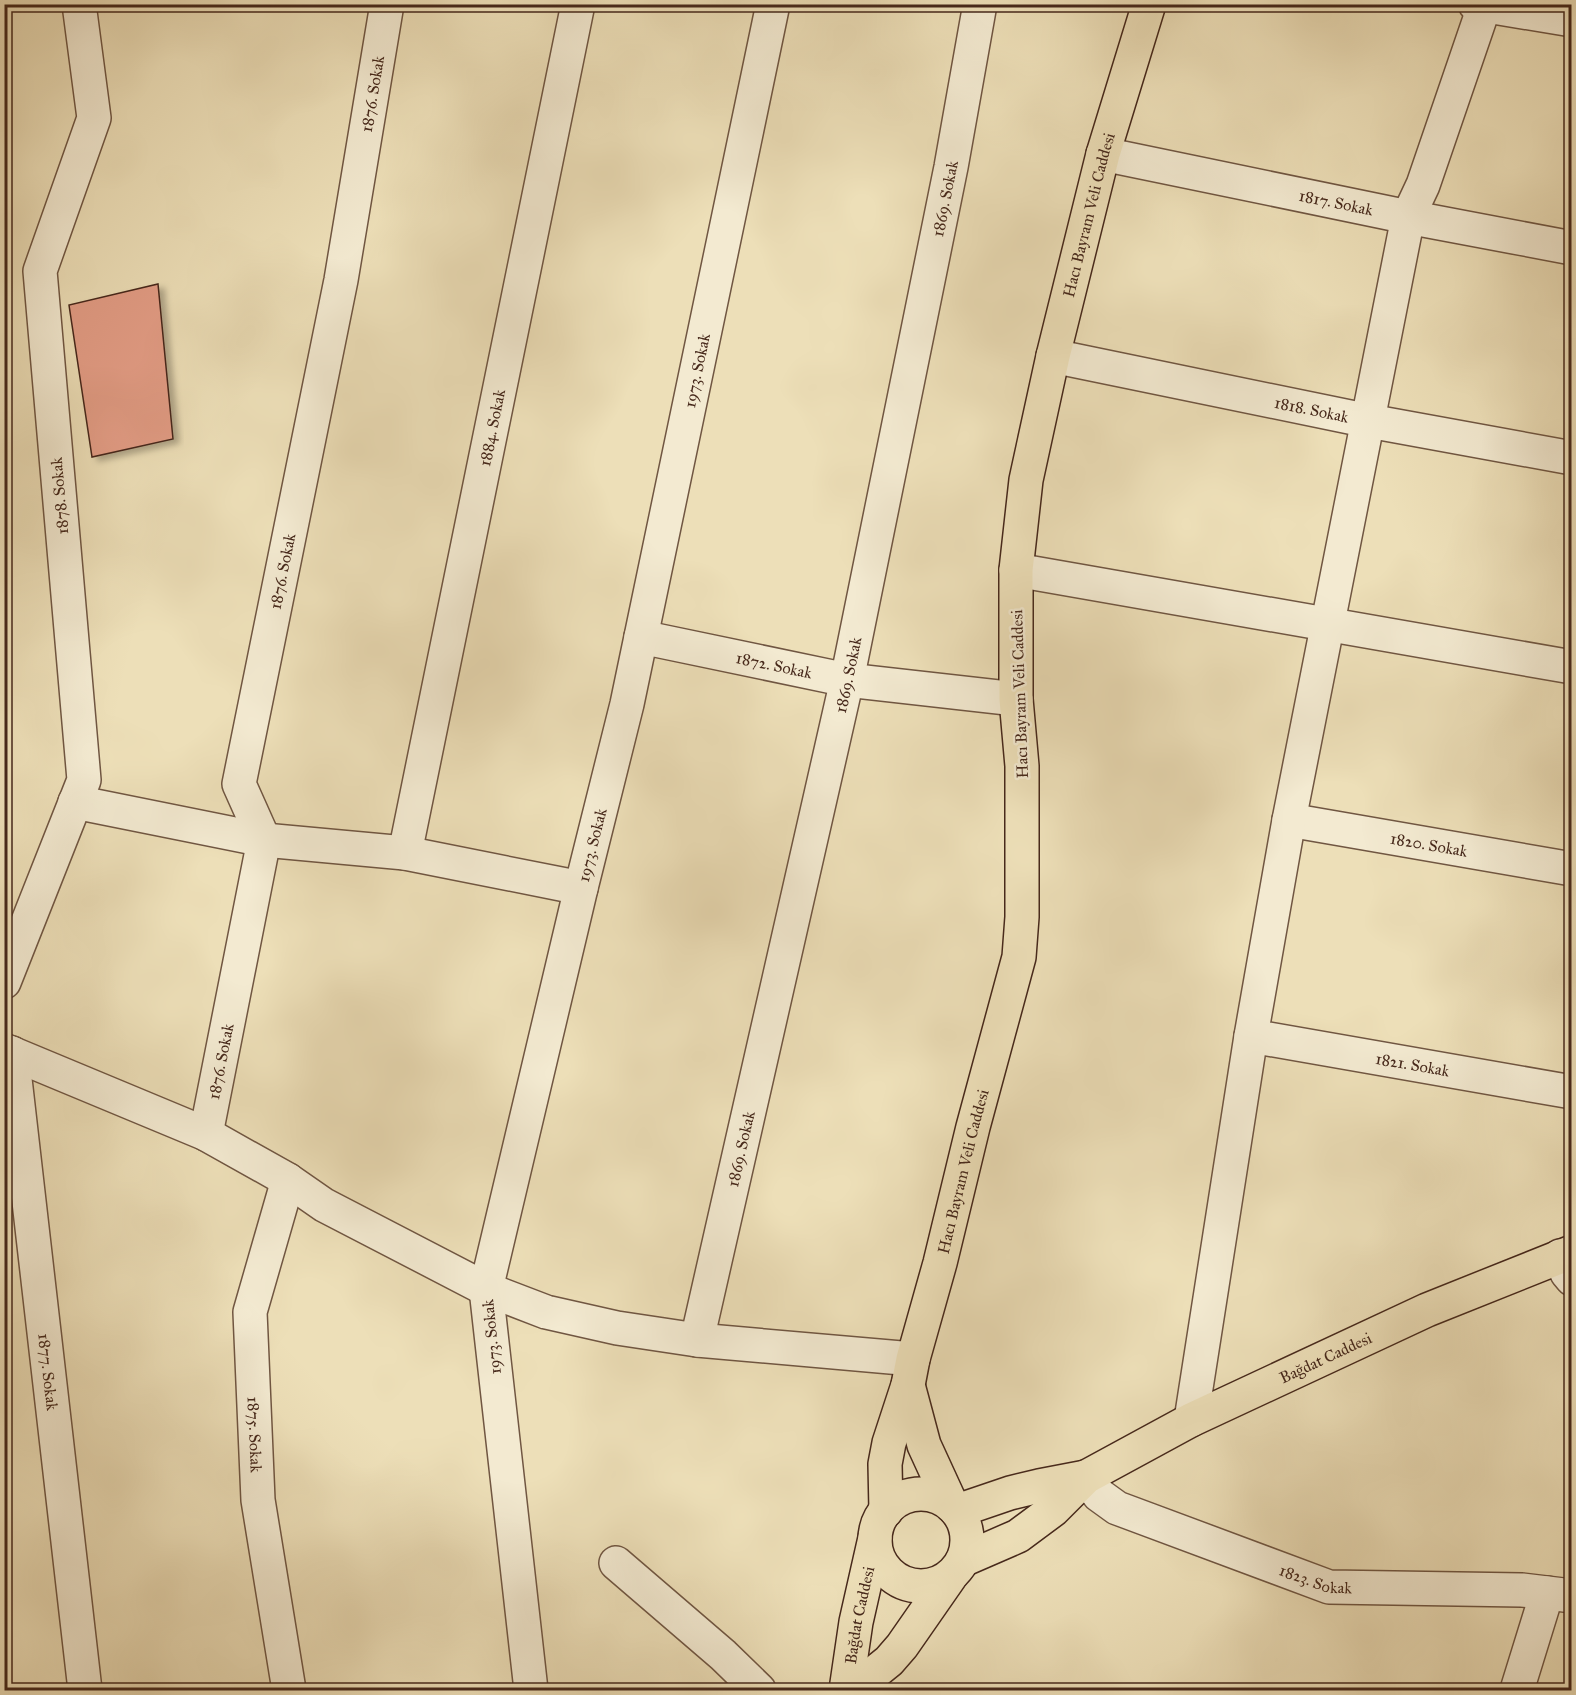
<svg xmlns="http://www.w3.org/2000/svg" width="1576" height="1695" font-family="'IM FELL Great Primer',serif">
  <style>
    .building { fill: #e39d86; stroke: #46281b; stroke-width: 1.5; filter: url(#shadow) }
    .lines { fill: none; stroke-linecap: round; stroke-linejoin: round }
    .minor-casing { stroke: #705642; stroke-width: 36 }
    .major-casing { stroke: #46281b; stroke-width: 36 }
    .minor { stroke: #f3ead1; stroke-width: 33 }
    .major { stroke: #eddfb8; stroke-width: 33 }
    .labels { text-anchor: middle; stroke-width: 5; stroke-linejoin: round; paint-order: stroke }
    .street-label { font-size: 16px; fill: #46281b; stroke: #f3ead1 }
  </style>
  <defs>
    <filter id="shadow"><feDropShadow dx="6" dy="4" stdDeviation="3" flood-color="#0004"/></filter>
  </defs>
  <rect width="100%" height="100%" fill="#eddfb8"/>
  <filter id="stains"><feTurbulence type="fractalNoise" baseFrequency=".00333" numOctaves="4"/><feColorMatrix values="0 0 0 0 .2 0 0 0 0 .09 0 0 0 0 .02 0 0 0 .5 -.17"/></filter>
  <radialGradient id="worn" r=".72"><stop offset=".6" stop-color="#630" stop-opacity="0"/><stop offset="1" stop-color="#630" stop-opacity=".3"/></radialGradient>
  <polygon class="building" points="158,284 173,439 92,457 69,305"/>
  <g class="lines">
    <g class="minor-casing">
      <g id="minor">
        <polyline points="1475,4 1572,20"/>
        <path id="s1" d="M1103 154 1408 217 1572 248"/>
        <path id="s2" d="M1053 356 1369 421 1572 458"/>
        <polyline points="1016,570 1572,667"/>
        <path id="s3" d="M641 637 847 680 1016 699"/>
        <polyline points="75,802 264,840 405,853 581,888"/>
        <path id="s4" d="M1289 820 1572 869"/>
        <path id="s5" d="M405 853 578 4"/>
        <polyline points="4,982 84,780 40,271 94,118 79,4"/>
        <path id="s6" d="M1251 1036 1572 1092"/>
        <polyline points="4,1050 206,1134 288,1180 324,1205 486,1289 546,1312 617,1328 697,1340 913,1359"/>
        <path id="s7" d="M12 1053 85 1690"/>
        <path id="s8" d="M206 1134 264 840 239 784 341 280 387 4"/>
        <path id="s9" d="M288 1180 250 1312 258 1500 289 1690"/>
        <polyline points="1560,1256 1567,1273 1572,1279"/>
        <path id="s10" d="M697 1340 847 680 951 167 980 4"/>
        <polyline points="1191,1420 1251,1036 1289,820 1408,217 1423,185 1485,4"/>
        <path id="s11" d="M1086 1477 1099 1495 1117 1508 1329 1587 1522 1590 1572 1596"/>
        <polyline points="616,1563 723,1655 759,1690"/>
        <path id="s12" d="M531 1690 486 1289 581 888 627 704 773 4"/>
        <polyline points="1517,1690 1547,1593"/>
      </g>
    </g>
    <g class="major-casing">
      <g id="major">
        <polyline points="908,1385 924,1445 952,1506"/>
        <circle cx="921" cy="1540" r="46"/>
        <path id="s13" d="M886 1511 885 1464 889 1443 908 1385 913 1359 940 1263 973 1127 1019 957 1022 917V766L1016 699V570L1026 480 1053 356 1103 154 1149 4"/>
        <polyline points="957,1511 1010,1493 1039,1486 1086,1477"/>
        <path id="s14" d="M963 1560 1018 1536 1053 1510 1086 1477 1191 1420 1427 1310 1572 1252"/>
        <path id="s15" d="M846 1690 856 1622 875 1538"/>
        <polyline points="853,1690 889,1661 902,1646 950,1577"/>
      </g>
    </g>
    <use href="#minor" class="minor"/>
    <use href="#major" class="major"/>
  </g>
  <g class="labels">
    <g class="street-label">
      <text dy="6" stroke="none"><textPath href="#s8" startOffset="1064">1876. Sokak</textPath></text>
      <text dy="6" stroke="none"><textPath href="#s10" startOffset="1168">1869. Sokak</textPath></text>
      <text dy="6" stroke="none"><textPath href="#s1" startOffset="238">1817. Sokak</textPath></text>
      <text dy="6" stroke="none"><textPath href="#s13" startOffset="1322">Hacı Bayram Veli Caddesi</textPath></text>
      <text dy="6" stroke="none"><textPath href="#s12" startOffset="1346">1973. Sokak</textPath></text>
      <text dy="6" stroke="none"><textPath href="#s2" startOffset="264">1818. Sokak</textPath></text>
      <text dy="6" stroke="none"><textPath href="#s5" startOffset="434">1884. Sokak</textPath></text>
      <text transform="translate(59 496) rotate(-95)" y="6">1878. Sokak</text>
      <text dy="6" stroke="none"><textPath href="#s8" startOffset="578">1876. Sokak</textPath></text>
      <text dy="6" stroke="none"><textPath href="#s3" startOffset="136">1872. Sokak</textPath></text>
      <text dy="6" stroke="none"><textPath href="#s10" startOffset="682">1869. Sokak</textPath></text>
      <text transform="translate(1019 694) rotate(-92)" y="6">Hacı Bayram Veli Caddesi</text>
      <text dy="6" stroke="none"><textPath href="#s4" startOffset="142">1820. Sokak</textPath></text>
      <text dy="6" stroke="none"><textPath href="#s12" startOffset="860">1973. Sokak</textPath></text>
      <text dy="6" stroke="none"><textPath href="#s8" startOffset="74">1876. Sokak</textPath></text>
      <text dy="6" stroke="none"><textPath href="#s6" startOffset="164">1821. Sokak</textPath></text>
      <text dy="6" stroke="none"><textPath href="#s10" startOffset="196">1869. Sokak</textPath></text>
      <text dy="6" stroke="none"><textPath href="#s13" startOffset="350">Hacı Bayram Veli Caddesi</textPath></text>
      <text transform="translate(491 1337) rotate(-96)" y="6">1973. Sokak</text>
      <text dy="6" stroke="none"><textPath href="#s14" startOffset="418">Bağdat Caddesi</textPath></text>
      <text dy="6" stroke="none"><textPath href="#s7" startOffset="321">1877. Sokak</textPath></text>
      <text dy="6" stroke="none"><textPath href="#s9" startOffset="260">1875. Sokak</textPath></text>
      <text dy="6" stroke="none"><textPath href="#s11" startOffset="256">1823. Sokak</textPath></text>
      <text dy="6" stroke="none"><textPath href="#s15" startOffset="76">Bağdat Caddesi</textPath></text>
    </g>
  </g>
  <rect width="1576" height="1695" fill="none" stroke="#eddfb8" stroke-width="24"/>
  <rect x="6" y="6" width="1564" height="1683" fill="none" stroke="#46281b" stroke-width="3"/>
  <rect x="12" y="12" width="1552" height="1671" fill="none" stroke="#46281b" stroke-width="1.5"/>
  <rect width="100%" height="100%" filter="url(#stains)"/>
  <rect width="100%" height="100%" fill="url(#worn)"/>
</svg>
